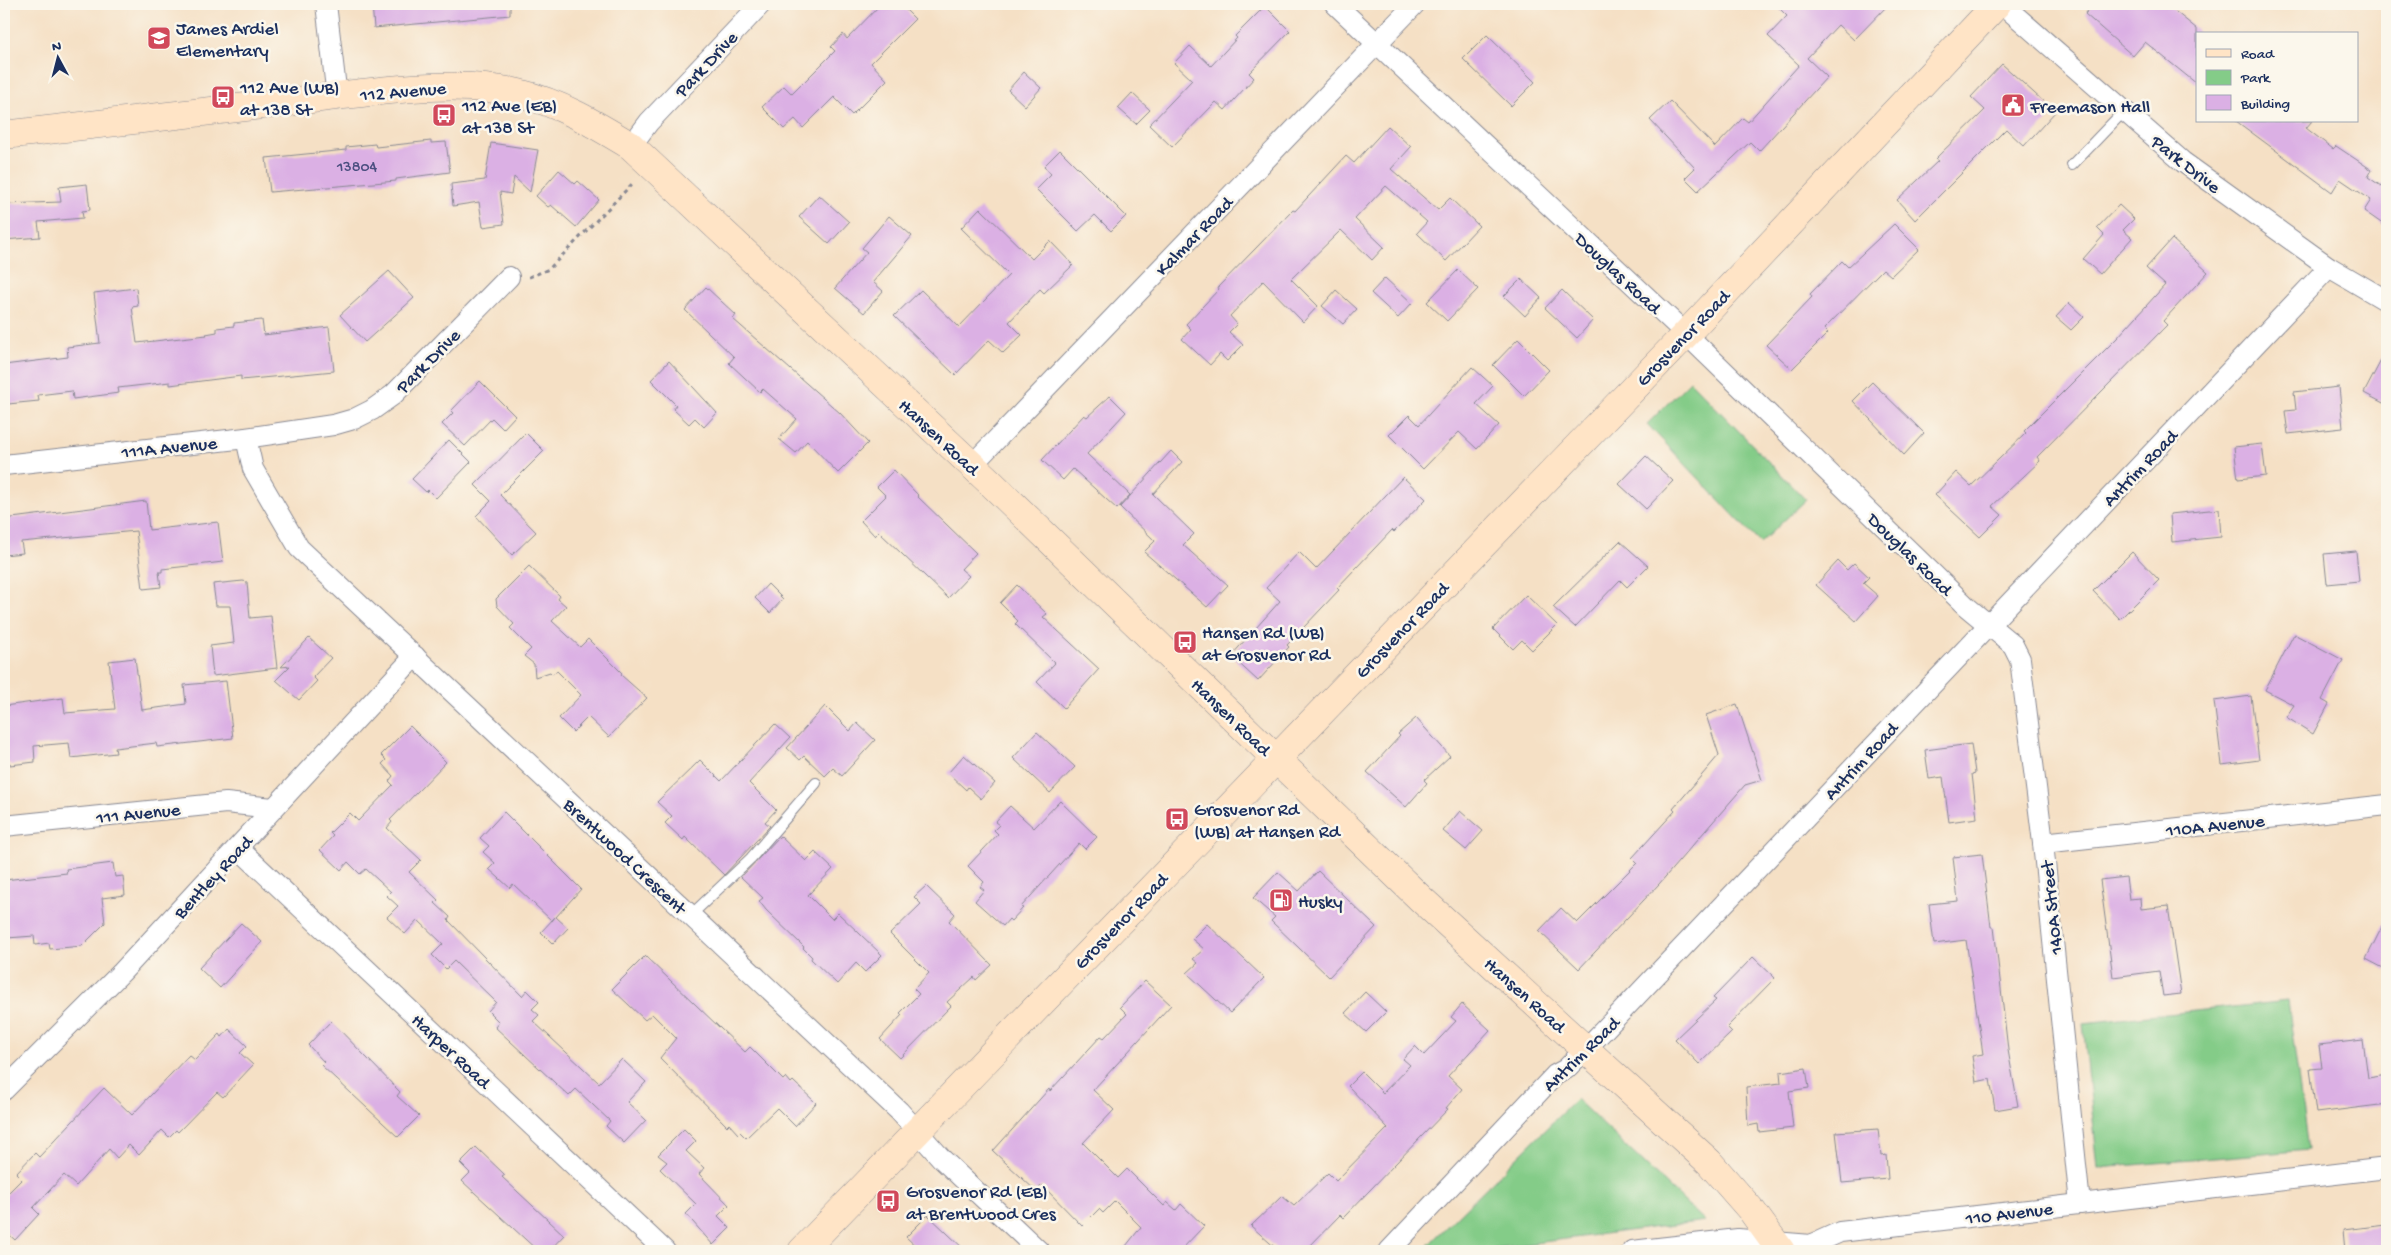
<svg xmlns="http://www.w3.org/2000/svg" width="2391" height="1255" font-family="'Gochi Hand',sans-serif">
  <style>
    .green { fill: #84cc88; stroke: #507e73 }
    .building { fill: #dbb0e4 }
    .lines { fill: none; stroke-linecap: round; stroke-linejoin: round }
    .lane-casing { stroke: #888892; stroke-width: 12 }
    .street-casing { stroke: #888892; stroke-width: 22 }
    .secondary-casing { stroke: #888892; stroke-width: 29 }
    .path { stroke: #888892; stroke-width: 3; stroke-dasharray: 4 4; stroke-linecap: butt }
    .lane { stroke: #fff; stroke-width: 10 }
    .street { stroke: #fff; stroke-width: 20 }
    .secondary { stroke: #ffe4c6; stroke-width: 28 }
    .labels { text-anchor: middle; stroke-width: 5; stroke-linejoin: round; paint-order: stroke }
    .number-label { font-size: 16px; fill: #4b4f80 }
    .poi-label { font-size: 19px; fill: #1b2f5e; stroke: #fbf7ec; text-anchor: start }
    .street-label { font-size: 19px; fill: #1b2f5e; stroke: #fbf7ec }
  </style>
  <rect width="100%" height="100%" fill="#fbf7ec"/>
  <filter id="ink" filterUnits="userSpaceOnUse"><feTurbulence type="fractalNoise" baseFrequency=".02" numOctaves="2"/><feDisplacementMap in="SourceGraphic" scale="10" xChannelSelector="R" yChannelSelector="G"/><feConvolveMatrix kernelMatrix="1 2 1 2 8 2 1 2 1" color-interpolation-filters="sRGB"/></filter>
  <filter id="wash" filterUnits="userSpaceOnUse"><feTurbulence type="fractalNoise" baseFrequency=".0096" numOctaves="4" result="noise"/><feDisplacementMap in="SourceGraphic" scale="20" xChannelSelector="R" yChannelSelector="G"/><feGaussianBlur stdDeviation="1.12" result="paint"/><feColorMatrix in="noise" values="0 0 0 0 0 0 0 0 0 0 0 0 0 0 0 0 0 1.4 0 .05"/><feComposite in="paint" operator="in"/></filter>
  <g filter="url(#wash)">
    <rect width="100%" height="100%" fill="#f5e0c5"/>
    <g class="green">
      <polygon points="1690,381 1806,500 1760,543 1647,424"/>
      <polygon points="2288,1001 2308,1150 2098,1168 2083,1023"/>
      <polygon points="1576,1099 1705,1221 1473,1251 1428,1245"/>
    </g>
    <g id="blocks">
      <g class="building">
        <polygon points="372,4 510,4 510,15 374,28"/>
        <polygon points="881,4 900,4 915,19 871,63 887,80 852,115 834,97 803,128 795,119 784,129 762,107 784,86 792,94 835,51 831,47 843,34 847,39"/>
        <polygon points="1775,4 1889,4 1854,40 1838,25 1807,58 1827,77 1759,151 1750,142 1698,191 1685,178 1695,168 1650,120 1670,101 1715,147 1743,118 1748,122 1799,65 1768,36 1787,16"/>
        <polygon points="2094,4 2166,4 2197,29 2197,84 2145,42 2133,56 2085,14"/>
        <polygon points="1265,6 1290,31 1249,73 1254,78 1225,110 1216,102 1172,147 1149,125 1192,80 1174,63 1190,46 1211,66 1237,38 1235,36"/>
        <polygon points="1487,35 1535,82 1511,106 1463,59"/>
        <polygon points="2002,64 2055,112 2024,146 2006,129 1915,220 1897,200 1938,161 1935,159 1985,110 1971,97"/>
        <polygon points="1024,72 1041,88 1025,106 1008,90"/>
        <polygon points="1132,93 1150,110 1136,124 1118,108"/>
        <polygon points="2236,121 2312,121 2306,128 2333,149 2336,146 2372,170 2368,177 2381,186 2387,177 2387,227 2364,211 2371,200 2340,179 2332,192"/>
        <polygon points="1388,126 1411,147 1391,169 1438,210 1450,198 1479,226 1446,261 1417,233 1427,222 1386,186 1355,219 1384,247 1372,260 1341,230 1291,279 1318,306 1303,322 1263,281 1230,316 1237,324 1229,332 1243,345 1227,361 1220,354 1210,365 1182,339 1191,329 1186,324 1219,289 1218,287 1293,210 1295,211 1346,156 1354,163"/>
        <polygon points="431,141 431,143 446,142 450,172 396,179 396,181 270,192 266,158 346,150 346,147 375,144 376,147"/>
        <polygon points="491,143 538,150 530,192 514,177 511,194 500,192 504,224 483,227 479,202 453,206 451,184 485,180"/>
        <polygon points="1060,150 1126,216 1111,231 1095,215 1078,231 1036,189 1051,174 1044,166"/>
        <polygon points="559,170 575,184 578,181 599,200 576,227 551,205 548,207 536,196"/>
        <polygon points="87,184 90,210 82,211 83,218 38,222 40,237 4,240 4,204 61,202 59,187"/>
        <polygon points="819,195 849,222 829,244 799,217"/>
        <polygon points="2119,205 2134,219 2123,230 2132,238 2100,274 2083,259 2104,235 2097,228"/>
        <polygon points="980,208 1032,259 1050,241 1073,265 1044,293 1040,289 1009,322 1022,335 1003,353 989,340 955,375 894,316 921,290 959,327 1009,275 961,228"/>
        <polygon points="889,216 912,236 873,282 883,291 864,313 835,288 867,252 862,248"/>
        <polygon points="1894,224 1919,249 1891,276 1883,269 1824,329 1828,333 1792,369 1766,345 1812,297 1810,294 1842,261 1848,267"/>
        <polygon points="2172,239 2208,272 2163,321 2167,325 2037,457 2040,461 1992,506 2002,515 1980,537 1935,495 1956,472 1971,486 2026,433 2024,431 2117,338 2165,285 2146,268"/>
        <polygon points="1458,270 1478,289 1447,321 1427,302"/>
        <polygon points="389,271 414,298 365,342 340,315"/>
        <polygon points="1385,278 1412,303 1398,318 1371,293"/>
        <polygon points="1521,279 1541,298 1525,316 1504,296"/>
        <polygon points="706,287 736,315 733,319 840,413 868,443 838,473 807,441 796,453 779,439 797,419 763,389 760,392 729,363 734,357 685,310"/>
        <polygon points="136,288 138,306 132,307 137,343 207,335 206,334 217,332 217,328 234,326 234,323 262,320 264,335 329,327 334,371 241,380 241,376 170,385 170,382 118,388 119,393 73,399 72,391 38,395 39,401 8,404 6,392 4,392 4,365 68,357 67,347 100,343 94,293"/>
        <polygon points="1336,290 1357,309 1343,324 1322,306"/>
        <polygon points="1562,290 1593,320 1577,338 1545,308"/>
        <polygon points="2069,303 2084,317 2071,330 2056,317"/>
        <polygon points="1518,339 1549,370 1524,396 1493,365"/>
        <polygon points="2387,349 2387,405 2364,393"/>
        <polygon points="669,361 717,413 704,427 695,418 689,424 673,409 676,405 651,380"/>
        <polygon points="1472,367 1493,386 1476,404 1499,425 1477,449 1459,432 1423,469 1389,435 1409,415 1419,425"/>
        <polygon points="480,381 515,416 503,429 492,418 465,446 442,424 453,413 451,411"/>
        <polygon points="1872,382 1924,433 1904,455 1853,401"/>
        <polygon points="2339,387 2343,428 2288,434 2285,411 2296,410 2294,392"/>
        <polygon points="1110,396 1126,412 1087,454 1130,495 1117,509 1073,469 1063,480 1042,460 1084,415 1087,417"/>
        <polygon points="526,433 544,451 500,495 536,532 512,555 476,516 491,501 475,485"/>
        <polygon points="449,440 471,462 436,498 428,490 426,492 412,479"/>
        <polygon points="2262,444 2266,476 2238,479 2234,447"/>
        <polygon points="1171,451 1182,462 1153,494 1194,534 1183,545 1228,585 1207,607 1144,552 1155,541 1120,507"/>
        <polygon points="1646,456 1673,481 1646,509 1619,484"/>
        <polygon points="894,470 918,495 917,496 976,553 961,569 969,576 948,598 879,532 875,536 861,521 886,496 877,487"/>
        <polygon points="1403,477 1426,499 1394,532 1392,530 1337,588 1339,590 1287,645 1289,647 1258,681 1231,656 1280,601 1266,588 1299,552 1316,569"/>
        <polygon points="146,501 149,530 218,522 223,562 162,569 162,572 159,572 161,587 143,589 136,531 21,542 23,553 4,555 4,519"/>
        <polygon points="2219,509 2221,537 2172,542 2170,514"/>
        <polygon points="1620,541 1648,566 1627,587 1620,580 1575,627 1553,607"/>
        <polygon points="2356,551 2359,581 2327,584 2324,554"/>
        <polygon points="2132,552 2159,580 2120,619 2093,591"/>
        <polygon points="1838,561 1847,570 1854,563 1869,577 1863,583 1878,596 1856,621 1816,585"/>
        <polygon points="529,566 560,596 558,599 566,606 552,621 580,647 588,639 622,673 621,675 647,698 609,737 588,717 573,732 559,718 581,695 557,671 552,674 550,672 535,677 534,664 524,656 531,649 510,628 514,624 497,606 496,599"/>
        <polygon points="243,581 247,582 250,618 271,616 277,668 213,676 210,646 234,643 230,606 216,606 213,584"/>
        <polygon points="768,584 783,599 770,613 755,598"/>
        <polygon points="1017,585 1047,614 1043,617 1099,669 1064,708 1037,682 1055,663 1015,624 1018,621 1000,603"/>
        <polygon points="1526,595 1557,625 1532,650 1522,640 1513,649 1493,629"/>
        <polygon points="2294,634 2343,660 2322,700 2329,704 2313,734 2286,717 2294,705 2265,690"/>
        <polygon points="309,638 331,658 313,677 317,681 299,700 276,680 290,666 281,667"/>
        <polygon points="135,658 142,710 186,704 184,685 226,681 233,738 157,747 156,743 115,748 116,753 71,758 69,743 34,746 35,762 10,765 10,763 4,764 4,706 63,698 65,713 115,709 109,661"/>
        <polygon points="2251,696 2259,760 2222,765 2214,701"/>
        <polygon points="1737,704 1762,780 1745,785 1659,884 1579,969 1539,931 1561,908 1577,923 1637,863 1632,858 1675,811 1673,809 1719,755 1706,715"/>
        <polygon points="825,706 850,731 857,723 875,740 842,776 833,768 825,776 804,756 800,760 787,748"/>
        <polygon points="1416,718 1450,756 1424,780 1427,783 1406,807 1367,772 1400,736 1398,734"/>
        <polygon points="775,724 790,738 749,783 776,810 765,822 770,826 724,875 685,837 683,840 665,823 672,816 657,802 700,760 721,781"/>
        <polygon points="410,726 446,762 390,820 392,822 387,828 421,860 409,872 438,900 435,903 450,917 448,920 522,996 527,990 539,1002 532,1009 539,1015 533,1021 599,1083 622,1059 646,1082 627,1102 646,1120 624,1143 606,1126 610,1121 576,1089 569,1096 495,1027 499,1022 488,1011 496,1002 454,961 446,969 432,955 443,944 418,920 405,934 387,917 398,906 387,896 391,892 366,869 360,874 348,862 341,870 320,850 333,836 330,833 350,813 358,821 393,785 389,781 393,776 382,764 386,760 381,755"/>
        <polygon points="1037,732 1075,767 1050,793 1013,758"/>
        <polygon points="1971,744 1975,773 1972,774 1977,818 1949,822 1943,777 1929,779 1925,750"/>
        <polygon points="964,755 995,783 981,799 968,787 966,790 948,773"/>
        <polygon points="1060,801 1097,837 1085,849 1079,843 1021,907 1023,908 1011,921 1009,919 1003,926 975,901 984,890 980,887 984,882 968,866 998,834 994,830 999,825 995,822 1010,806 1034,828"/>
        <polygon points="1460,811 1483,831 1466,850 1443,831"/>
        <polygon points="504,812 581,889 556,917 568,928 553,944 541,932 555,917 552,921 513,884 510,888 489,869 495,863 483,852 489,846 480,838"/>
        <polygon points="780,836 806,861 815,852 833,869 808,895 832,919 838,913 882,955 865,972 856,963 837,984 811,959 812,957 803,948 804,947 766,910 759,901 763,898 741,877"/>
        <polygon points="1982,854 1991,927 1994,927 2008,1050 2018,1106 1995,1110 1990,1079 1976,1082 1972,1056 1983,1054 1966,940 1934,944 1929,904 1958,901 1953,857"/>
        <polygon points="113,863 115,877 123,876 125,895 102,898 105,923 82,946 50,949 49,943 35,945 34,936 7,938 4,880 67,873 66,869"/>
        <polygon points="1318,871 1376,927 1329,977 1271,921 1275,917 1253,898 1278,872 1299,891"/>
        <polygon points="2126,877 2129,899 2140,898 2141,909 2168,906 2181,994 2163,996 2159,971 2113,977 2100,880"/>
        <polygon points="926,886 955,914 949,921 992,965 976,980 974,977 947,1002 951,1006 900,1058 880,1039 902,1015 900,1013 919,994 914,989 929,973 890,934 921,904 914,897"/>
        <polygon points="2387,917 2387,970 2366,959"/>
        <polygon points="241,923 262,942 220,988 199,968"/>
        <polygon points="1207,924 1264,978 1230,1013 1187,973 1198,963 1193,959 1204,949 1192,939"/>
        <polygon points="645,956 745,1052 750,1047 783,1080 786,1077 791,1083 793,1081 816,1103 795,1126 777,1108 746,1138 740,1132 738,1134 729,1124 727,1126 660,1058 676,1038 652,1014 645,1020 612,989"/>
        <polygon points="1753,957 1775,978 1727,1027 1732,1032 1699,1064 1675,1039 1716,1000 1713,998"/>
        <polygon points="1145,981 1171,1005 1093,1090 1114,1110 1083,1143 1118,1178 1127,1169 1164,1206 1167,1202 1176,1210 1181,1204 1204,1226 1180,1251 1122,1251 1141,1227 1115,1201 1103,1213 1099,1209 1082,1226 1042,1185 1036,1191 993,1151 1049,1089 1050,1091 1101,1036 1104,1038 1127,1014 1120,1007"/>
        <polygon points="1365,992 1386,1012 1366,1032 1345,1013"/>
        <polygon points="1462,1004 1490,1030 1448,1076 1462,1089 1446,1108 1448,1109 1343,1218 1340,1215 1305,1251 1279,1251 1251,1226 1282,1196 1294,1206 1328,1173 1336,1181 1388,1128 1348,1086 1362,1072 1383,1093 1410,1065 1403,1059 1415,1046 1424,1055 1456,1021 1451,1017"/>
        <polygon points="331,1021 400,1092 397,1096 419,1116 398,1137 321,1065 324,1062 308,1045"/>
        <polygon points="229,1029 247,1046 240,1053 253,1065 223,1097 217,1092 178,1132 176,1130 169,1137 162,1130 139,1155 129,1145 117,1158 109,1149 76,1186 64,1175 33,1208 39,1214 15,1240 4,1230 4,1197 22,1179 16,1173 35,1153 39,1157 104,1088 132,1115 189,1055 195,1060 220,1034 222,1037"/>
        <polygon points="2363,1040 2368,1078 2387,1075 2387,1104 2316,1113 2310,1069 2322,1068 2319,1045"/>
        <polygon points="1806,1068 1809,1088 1789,1091 1793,1128 1759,1132 1758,1124 1748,1126 1746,1087 1781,1083 1780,1072"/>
        <polygon points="684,1129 696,1141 686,1151 704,1168 699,1174 729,1205 718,1216 730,1228 713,1245 686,1214 696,1204 660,1169 667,1162 658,1155"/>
        <polygon points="1878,1129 1881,1156 1886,1155 1888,1179 1842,1183 1836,1132"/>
        <polygon points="476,1147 505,1175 502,1177 564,1235 549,1251 538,1251 462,1181 470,1173 460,1163"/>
        <polygon points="928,1215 966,1251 921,1251 906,1237"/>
        <polygon points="2386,1225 2387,1251 2345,1251 2343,1230"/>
      </g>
    </g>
  </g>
  <g filter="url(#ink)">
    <use href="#blocks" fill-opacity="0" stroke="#888892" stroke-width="1"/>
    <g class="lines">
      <g class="lane-casing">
        <g id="lane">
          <polyline points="2072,165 2124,111"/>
          <polyline points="690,916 751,858 816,783"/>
        </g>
      </g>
      <g class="street-casing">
        <g id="street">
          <polyline points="326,4 337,97"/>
          <polyline points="1335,4 1686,334 1967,607 2013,645 2020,659 2043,843 2080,1204"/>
          <polyline points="2002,4 2183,162 2329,267 2387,301"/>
          <polyline points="631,146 649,122 761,4"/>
          <polyline points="246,438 253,469 299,548 899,1111 942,1159 1039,1251"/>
          <polyline points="4,465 246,438 333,425 354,419 372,410 393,395 509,277"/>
          <polyline points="971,466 1415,4"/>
          <polyline points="4,826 226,803 273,808"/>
          <polyline points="2043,843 2387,805"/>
          <polyline points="238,848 665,1251"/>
          <polyline points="4,1090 122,972 415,656"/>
          <polyline points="1389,1251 1555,1075 1566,1069 1605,1029 2329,267"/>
          <polyline points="1632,1251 1738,1239 1811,1245 1840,1232 2387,1168"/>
        </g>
      </g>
      <g class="secondary-casing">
        <g id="secondary">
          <path d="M4 135C101 123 199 112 297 101 365 93 452 78 518 93 560 103 595 124 631 146L991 483 1421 899 1709 1162 1752 1211 1781 1251"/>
          <polyline points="802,1251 1686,334 1997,4"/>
        </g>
      </g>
      <polyline class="path" points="529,277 549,269 634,182"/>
      <use href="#lane" class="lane"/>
      <use href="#street" class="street"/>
      <use href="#secondary" class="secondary"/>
    </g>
  </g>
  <defs>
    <g id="school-square" transform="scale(1.25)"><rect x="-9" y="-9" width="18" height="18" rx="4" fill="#d1495b" stroke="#fbf7ec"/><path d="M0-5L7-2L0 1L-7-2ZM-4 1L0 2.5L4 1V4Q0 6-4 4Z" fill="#fff"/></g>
    <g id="bus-square" transform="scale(1.25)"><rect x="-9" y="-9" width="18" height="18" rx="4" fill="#d1495b" stroke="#fbf7ec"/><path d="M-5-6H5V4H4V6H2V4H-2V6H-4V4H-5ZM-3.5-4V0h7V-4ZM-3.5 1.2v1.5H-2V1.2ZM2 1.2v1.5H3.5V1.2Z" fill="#fff"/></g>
    <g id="civic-square" transform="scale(1.25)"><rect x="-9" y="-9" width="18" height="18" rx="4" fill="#d1495b" stroke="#fbf7ec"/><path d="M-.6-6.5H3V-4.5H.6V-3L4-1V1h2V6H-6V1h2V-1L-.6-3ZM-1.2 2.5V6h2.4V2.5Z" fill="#fff"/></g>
    <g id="fuel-square" transform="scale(1.25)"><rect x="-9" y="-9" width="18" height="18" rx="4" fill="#d1495b" stroke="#fbf7ec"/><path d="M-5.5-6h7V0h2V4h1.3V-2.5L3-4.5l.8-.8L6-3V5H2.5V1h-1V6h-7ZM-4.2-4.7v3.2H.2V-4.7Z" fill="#fff"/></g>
  </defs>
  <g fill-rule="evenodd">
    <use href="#school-square" x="159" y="38"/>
    <use href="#bus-square" x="223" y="97"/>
    <use href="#civic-square" x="2013" y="105"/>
    <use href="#bus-square" x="444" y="115"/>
    <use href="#bus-square" x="1185" y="642"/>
    <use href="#bus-square" x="1177" y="819"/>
    <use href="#fuel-square" x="1281" y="900"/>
    <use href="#bus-square" x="888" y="1201"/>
  </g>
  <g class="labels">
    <g class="number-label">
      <text x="357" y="171">13804</text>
    </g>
    <g class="poi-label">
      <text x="176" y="34">James Ardiel<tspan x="176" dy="22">Elementary</tspan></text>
      <text x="240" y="93">112 Ave (WB)<tspan x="240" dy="22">at 138 St</tspan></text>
      <text x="462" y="111">112 Ave (EB)<tspan x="462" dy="22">at 138 St</tspan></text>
      <text x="2030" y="112">Freemason Hall</text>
      <text x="1202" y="638">Hansen Rd (WB)<tspan x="1202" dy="22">at Grosvenor Rd</tspan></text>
      <text x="1194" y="815">Grosvenor Rd<tspan x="1194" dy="22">(WB) at Hansen Rd</tspan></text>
      <text x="1298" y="907">Husky</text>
      <text x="906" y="1197">Grosvenor Rd (EB)<tspan x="906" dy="22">at Brentwood Cres</tspan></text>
    </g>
    <g class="street-label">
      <text transform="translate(705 63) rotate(-47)" y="7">Park Drive</text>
      <text transform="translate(403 90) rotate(-5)" y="7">112 Avenue</text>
      <text transform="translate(2187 163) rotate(38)" y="7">Park Drive</text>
      <text transform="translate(1193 235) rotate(-46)" y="7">Kalmar Road</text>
      <text transform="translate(1619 272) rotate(43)" y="7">Douglas Road</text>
      <text transform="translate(1682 337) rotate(-46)" y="7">Grosvenor Road</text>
      <text transform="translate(427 360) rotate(-45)" y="7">Park Drive</text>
      <text transform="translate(940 436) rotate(43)" y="7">Hansen Road</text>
      <text transform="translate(169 446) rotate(-6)" y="7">111A Avenue</text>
      <text transform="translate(2139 467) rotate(-46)" y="7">Antrim Road</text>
      <text transform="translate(1911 553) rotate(44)" y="7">Douglas Road</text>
      <text transform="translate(1401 629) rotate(-46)" y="7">Grosvenor Road</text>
      <text transform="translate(1232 716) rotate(44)" y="7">Hansen Road</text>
      <text transform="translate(1860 760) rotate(-47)" y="7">Antrim Road</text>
      <text transform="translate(138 812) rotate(-6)" y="7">111 Avenue</text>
      <text transform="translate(2215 824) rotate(-6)" y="7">110A Avenue</text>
      <text transform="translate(626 855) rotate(43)" y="7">Brentwood Crescent</text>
      <text transform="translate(212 876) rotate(-47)" y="7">Bentley Road</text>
      <text transform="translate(2050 908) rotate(-96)" y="7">140A Street</text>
      <text transform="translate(1120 920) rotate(-46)" y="7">Grosvenor Road</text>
      <text transform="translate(1526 994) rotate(42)" y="7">Hansen Road</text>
      <text transform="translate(452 1050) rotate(43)" y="7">Harper Road</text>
      <text transform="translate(1580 1053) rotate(-44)" y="7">Antrim Road</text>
      <text transform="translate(2009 1212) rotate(-7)" y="7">110 Avenue</text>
    </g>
  </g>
  <rect width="2391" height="1255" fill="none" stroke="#fbf7ec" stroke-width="20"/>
  <rect x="2196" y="32" width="162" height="90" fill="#fbf7ec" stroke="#a1a7b3"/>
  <rect x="2206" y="49" width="25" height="8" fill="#ffe4c6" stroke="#a1a7b3"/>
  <text x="2241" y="58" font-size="15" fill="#1b2f5e">Road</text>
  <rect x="2206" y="70" width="25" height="15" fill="#84cc88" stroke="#a1a7b3"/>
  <text x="2241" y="82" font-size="15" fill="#1b2f5e">Park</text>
  <rect x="2206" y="95" width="25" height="15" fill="#dbb0e4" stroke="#a1a7b3"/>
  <text x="2241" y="108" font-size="15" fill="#1b2f5e">Building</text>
  <g transform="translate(58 58) rotate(353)" stroke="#fbf7ec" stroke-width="4" paint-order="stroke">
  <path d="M0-4L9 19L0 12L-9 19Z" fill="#1b2f5e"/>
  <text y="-8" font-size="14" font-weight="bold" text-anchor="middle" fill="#1b2f5e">N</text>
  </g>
</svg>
